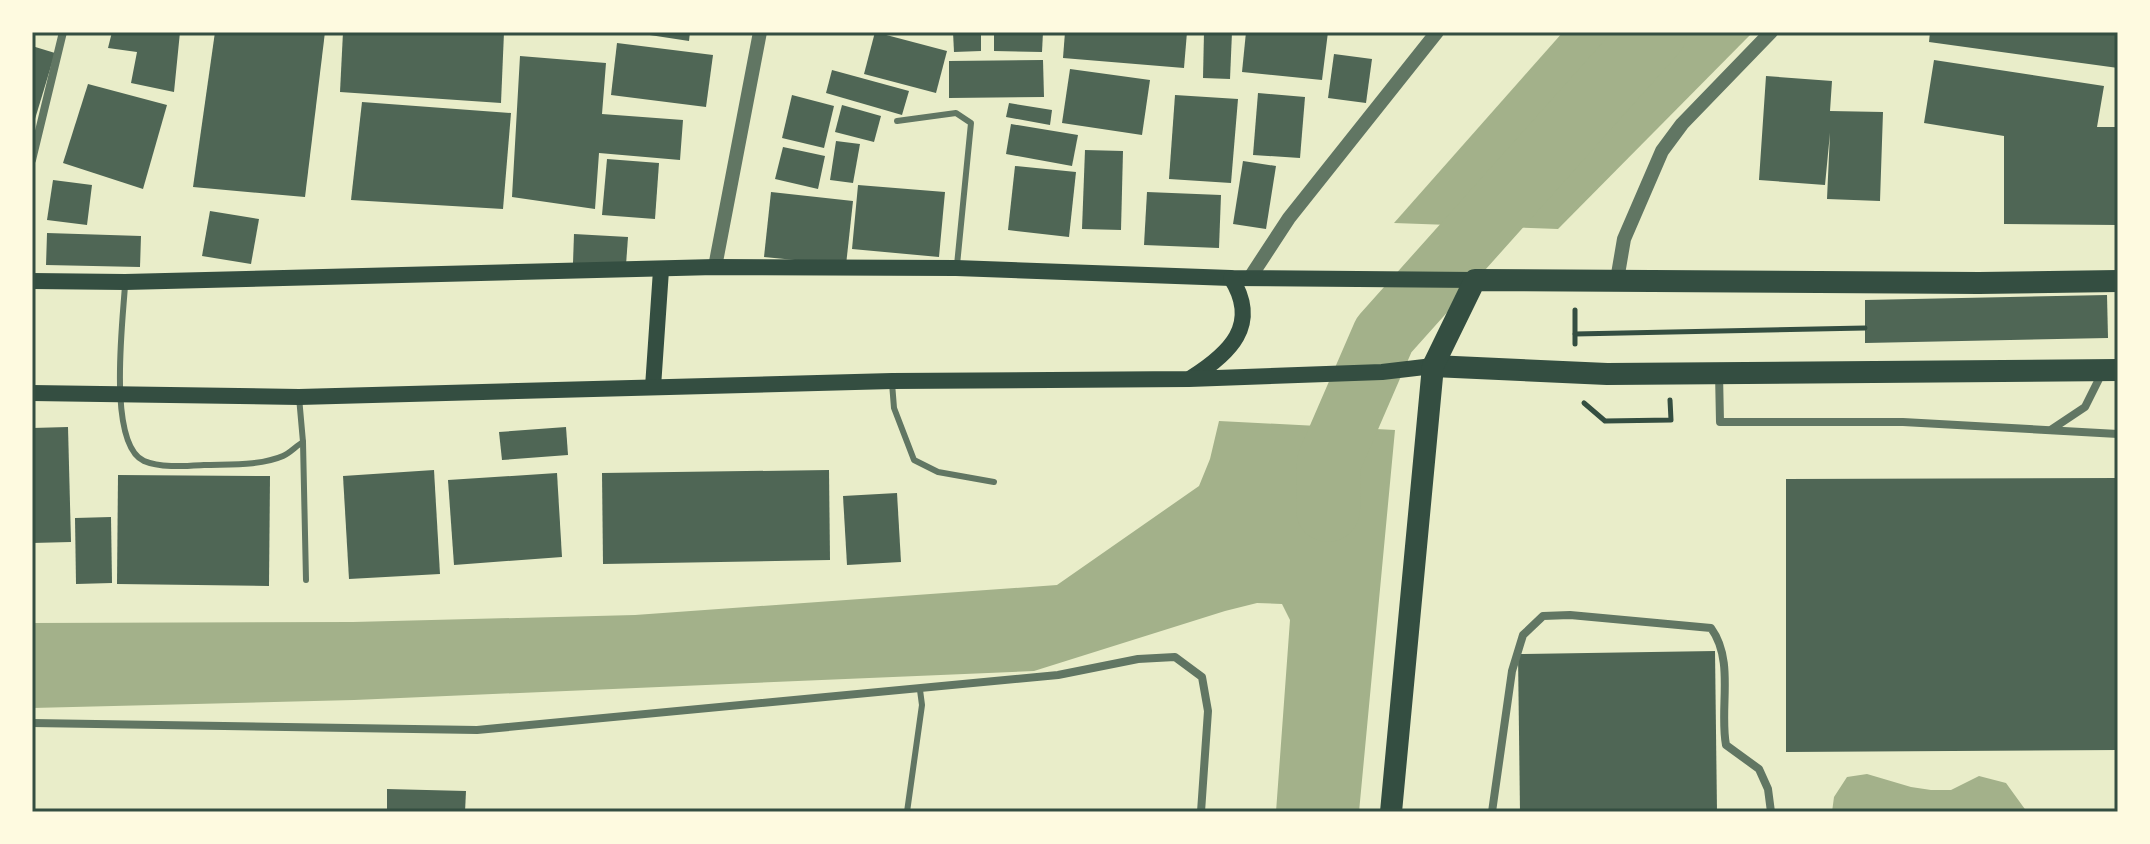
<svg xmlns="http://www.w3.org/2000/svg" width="2150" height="844" font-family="'Fira Sans',sans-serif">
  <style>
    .water { fill: #a3b18a }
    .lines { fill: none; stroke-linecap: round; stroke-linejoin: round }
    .river { stroke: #a3b18a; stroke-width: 64 }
    .building { fill: #4f6655 }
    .path { stroke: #344e41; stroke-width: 5 }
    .service { stroke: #617663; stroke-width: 6 }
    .minor { stroke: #617663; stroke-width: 8 }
    .tertiary { stroke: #617663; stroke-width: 14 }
    .secondary { stroke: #344e41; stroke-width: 16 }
    .trunk { stroke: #344e41; stroke-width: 22 }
    .neatline { fill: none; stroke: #344e41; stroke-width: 3 }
  </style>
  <rect width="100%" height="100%" fill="#e9edc9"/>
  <g class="water">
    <polygon points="1563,32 1753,32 1558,229 1394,223"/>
    <polygon points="1219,421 1395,430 1359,812 1276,812 1290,620 1282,604 1257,603 1225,611 1034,671 354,700 32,708 32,623 353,622 635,615 1057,585 1199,486 1210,459"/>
    <polygon points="1867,774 1911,787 1931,790 1951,790 1979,776 2006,783 2027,812 1832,812 1834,797 1847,777"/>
  </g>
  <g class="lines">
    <polyline class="river" points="1328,510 1329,462 1384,335 1655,32"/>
  </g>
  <g class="building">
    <polygon points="112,32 180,32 174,92 131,83 137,52 108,48"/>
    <polygon points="215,32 325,32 305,197 193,187"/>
    <polygon points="343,32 504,32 501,103 340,92"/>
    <polygon points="630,32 690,32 689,41"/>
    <polygon points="875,32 947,51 936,93 864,74"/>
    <polygon points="953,32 981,32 981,51 954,52"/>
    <polygon points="994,32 1043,32 1042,52 994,51"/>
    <polygon points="1065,32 1187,32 1184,68 1063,58"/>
    <polygon points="1204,32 1232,32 1230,79 1203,78"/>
    <polygon points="1246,32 1328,32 1322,80 1242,72"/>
    <polygon points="1930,32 2118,32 2118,68 1929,42"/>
    <polygon points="617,43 713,55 706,107 611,95"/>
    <polygon points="32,46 55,53 35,119 32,118"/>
    <polygon points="1334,54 1372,59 1366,103 1328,98"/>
    <polygon points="520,56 606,63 602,114 683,120 680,160 599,153 595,209 512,197"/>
    <polygon points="1043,60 1044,97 949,98 949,61"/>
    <polygon points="1934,60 2104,86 2097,127 2118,127 2118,225 2004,224 2004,136 1924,123"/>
    <polygon points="1070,69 1150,80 1142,135 1062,123"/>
    <polygon points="832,70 909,91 902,115 826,93"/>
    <polygon points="1766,76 1832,81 1830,111 1883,112 1880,201 1827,199 1830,133 1825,185 1759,180"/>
    <polygon points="88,84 167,105 143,189 63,163"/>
    <polygon points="1258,93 1305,97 1300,158 1253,155"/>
    <polygon points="792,95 834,106 824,148 782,138"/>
    <polygon points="1175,95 1238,99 1231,183 1169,179"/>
    <polygon points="362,102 511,113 503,209 351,200"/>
    <polygon points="1009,103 1052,110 1050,125 1006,117"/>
    <polygon points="842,105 881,116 874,142 835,132"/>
    <polygon points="1011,124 1078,135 1072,166 1006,154"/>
    <polygon points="836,141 860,144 853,183 830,180"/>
    <polygon points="783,147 825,156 818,189 775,179"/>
    <polygon points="1085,150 1123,151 1121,230 1082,229"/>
    <polygon points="607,159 659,163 655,219 602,215"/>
    <polygon points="1243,161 1276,166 1266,229 1233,224"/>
    <polygon points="1015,166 1076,172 1069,237 1008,230"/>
    <polygon points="53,180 92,185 87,225 47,220"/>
    <polygon points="858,185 945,192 939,257 852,249"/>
    <polygon points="771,192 853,201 846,265 764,257"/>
    <polygon points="1147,192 1221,195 1219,248 1144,245"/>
    <polygon points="210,211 259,219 251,264 202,256"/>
    <polygon points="47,233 141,236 140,267 46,265"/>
    <polygon points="574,234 628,237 626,265 573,263"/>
    <polygon points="2107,295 2108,338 1865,343 1865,300"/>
    <polygon points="68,427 71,542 32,543 32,428"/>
    <polygon points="566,427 568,455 502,460 499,432"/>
    <polygon points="434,470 440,574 349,579 343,476"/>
    <polygon points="829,470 830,560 603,564 602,473"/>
    <polygon points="557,473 562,557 454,565 448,480"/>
    <polygon points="118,475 270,476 269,586 117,584"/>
    <polygon points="2118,478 2118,750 1786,752 1786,479"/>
    <polygon points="897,493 901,562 847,565 843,496"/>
    <polygon points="111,517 112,583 76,584 75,518"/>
    <polygon points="1715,651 1717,812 1520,812 1518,654"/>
    <polygon points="387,789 466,791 465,812 387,812"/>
  </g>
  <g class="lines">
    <g class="path">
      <polyline points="1575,334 1865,328"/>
      <polyline points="1575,344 1575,310"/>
      <polyline points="1584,403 1605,421 1671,420 1670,400"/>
    </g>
    <g class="service">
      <polyline points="897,121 956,113 971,123 957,265"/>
      <path d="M125 285C123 321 107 444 144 461 160 468 186 466 204 465 229 464 260 466 283 456 290 453 296 446 303 442L299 397"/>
      <polyline points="892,383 894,408 914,460 938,472 994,482"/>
      <polyline points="303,442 306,580"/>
      <polyline points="907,812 922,705 920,690"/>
    </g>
    <g class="minor">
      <polyline points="32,160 63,32"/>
      <polyline points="1719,373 1720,422 1903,422 2118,434"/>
      <polyline points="2052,429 2085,407 2102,373"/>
      <polyline points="32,723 477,730 1058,675 1138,659 1175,657 1202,677 1208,711 1201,812"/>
      <path d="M1492 812 1512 671 1523 635 1543 616 1570 615 1711 628C1735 661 1719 708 1726 745L1759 769 1768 789 1771 812"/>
    </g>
    <g class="tertiary">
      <polyline points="715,267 760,32"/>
      <polyline points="1251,276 1289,218 1437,32"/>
      <polyline points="1617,280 1624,239 1662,151 1682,124 1771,32"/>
    </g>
    <g class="secondary">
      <polyline points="32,281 125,282 715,267 956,268 1231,278 1475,280"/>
      <path d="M1191 378C1229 354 1261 325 1231 278"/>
      <polyline points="653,387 661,270"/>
      <polyline points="32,393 299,397 892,381 1189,379 1382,372 1433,366"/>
    </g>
    <g class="trunk">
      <polyline points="1433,366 1607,374 2118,370"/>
      <polyline points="1391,812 1433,366 1475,280 1979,283 2118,281"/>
    </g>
  </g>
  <rect width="2150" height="844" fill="none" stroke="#fefae0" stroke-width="68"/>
  <rect x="34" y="34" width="2082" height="776" class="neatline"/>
</svg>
